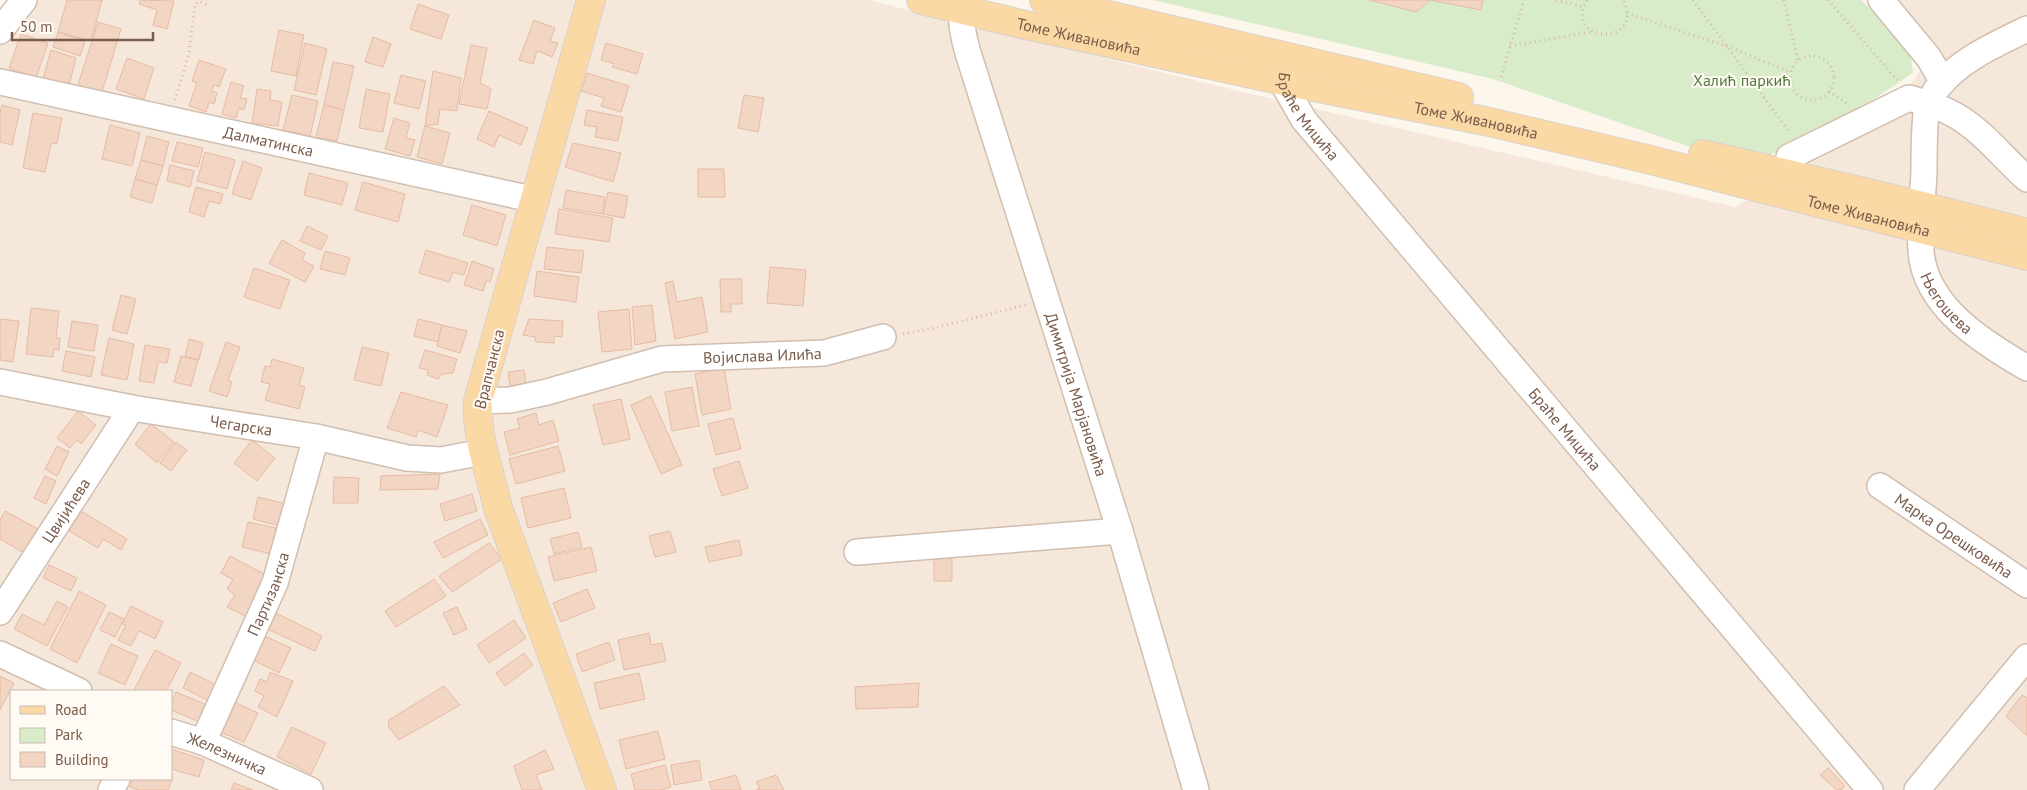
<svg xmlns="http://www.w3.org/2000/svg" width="2027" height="790" font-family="'PT Sans',sans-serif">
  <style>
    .residential { fill: #f5e8da; fill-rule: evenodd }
    .park { fill: #d8ecc9 }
    .building { fill: #f3d5c3; stroke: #e6bba3 }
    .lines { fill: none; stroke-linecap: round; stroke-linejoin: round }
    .minor-casing { stroke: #d1beb0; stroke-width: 28 }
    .major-casing { stroke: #dad1cd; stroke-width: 30 }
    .path { stroke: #d9b8a5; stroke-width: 3; stroke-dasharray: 1 4; stroke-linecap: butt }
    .minor { stroke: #fff; stroke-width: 25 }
    .major { stroke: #fbd9a5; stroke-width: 28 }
    .labels { text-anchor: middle; stroke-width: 4; stroke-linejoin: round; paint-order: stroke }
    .street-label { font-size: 16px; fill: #7a5c4d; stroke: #fffaf3 }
    .park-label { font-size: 16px; fill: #537a41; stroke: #fffaf3 }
  </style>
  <rect width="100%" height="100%" fill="#fdf6ec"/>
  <path class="residential" d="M23 0H868L1247 93 1736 207 1788 173 1858 133 1906 91 1929 58 1881 0H2027V790H0V27ZM11 691H171V779H11Z"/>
  <polygon class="park" points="1153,0 1861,0 1910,49 1913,73 1831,128 1745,166 1493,79"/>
  <g class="building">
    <polygon points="67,0 102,0 91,41 58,32"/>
    <polygon points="140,0 174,1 167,29 153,25 157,10 139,4"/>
    <polygon points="1370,0 1430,0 1416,12"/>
    <polygon points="1430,0 1483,0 1481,10"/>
    <polygon points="418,4 449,15 441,39 410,29"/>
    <polygon points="534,20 555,28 550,41 558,43 552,57 537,51 533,64 519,60"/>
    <polygon points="98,22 121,29 102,92 78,85"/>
    <polygon points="279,30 304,35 296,76 271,71"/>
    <polygon points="58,32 85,41 80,56 53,47"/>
    <polygon points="21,34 48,43 36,78 9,68"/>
    <polygon points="373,37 391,44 383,67 365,62"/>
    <polygon points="305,43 327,49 316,95 294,90"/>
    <polygon points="606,43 643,54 637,74 612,67 615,64 601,60"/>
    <polygon points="471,45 487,48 480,83 491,89 487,109 459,104"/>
    <polygon points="51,50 76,58 69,86 43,79"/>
    <polygon points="127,58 154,68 144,99 116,89"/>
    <polygon points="199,60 226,69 219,87 214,85 212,91 217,93 214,104 209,102 206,112 189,106 197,83 192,81"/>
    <polygon points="333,62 354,66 344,110 324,105"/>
    <polygon points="433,71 461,78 457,111 440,109 438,124 425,126"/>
    <polygon points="587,73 629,86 621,112 601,106 604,98 581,91"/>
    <polygon points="401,75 426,81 419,109 394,103"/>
    <polygon points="231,82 244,86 240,98 247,99 244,110 239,108 236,118 222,114"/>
    <polygon points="257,89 271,91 270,100 282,102 278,126 252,123"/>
    <polygon points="366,89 390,94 383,132 359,128"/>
    <polygon points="292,95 318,101 310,136 283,130"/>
    <polygon points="744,95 764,98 758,132 738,128"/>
    <polygon points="2,105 20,110 12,145 0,142 0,113"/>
    <polygon points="324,105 344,110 337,141 316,137"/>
    <polygon points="587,110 623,117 618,141 595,137 597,127 584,125"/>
    <polygon points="489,111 528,128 521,145 499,135 494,147 477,139"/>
    <polygon points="33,113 62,118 57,143 51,144 45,172 23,168"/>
    <polygon points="394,118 410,123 406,138 415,140 410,156 385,149"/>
    <polygon points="110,125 140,133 132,166 102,159"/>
    <polygon points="425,126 450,133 442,164 417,157"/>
    <polygon points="147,136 169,142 163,166 141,160"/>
    <polygon points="177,142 203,148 198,167 172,161"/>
    <polygon points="573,143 621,153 613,182 565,167"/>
    <polygon points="205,152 235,160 227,189 197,181"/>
    <polygon points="141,160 163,166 157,185 135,179"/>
    <polygon points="243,161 262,168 251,200 232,194"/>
    <polygon points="170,165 194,171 190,187 167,181"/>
    <polygon points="698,169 724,169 725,197 698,197"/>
    <polygon points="309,173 348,183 342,205 304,195"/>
    <polygon points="135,179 157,185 152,203 130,197"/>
    <polygon points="363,182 405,194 398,222 355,210"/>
    <polygon points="196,187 223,194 220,204 209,201 204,217 189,212"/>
    <polygon points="566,190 605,197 603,214 563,208"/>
    <polygon points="608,192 628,196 624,218 603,214"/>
    <polygon points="472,205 506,215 497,246 463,235"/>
    <polygon points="559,209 613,218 609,242 555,234"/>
    <polygon points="307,226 328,236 321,250 300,241"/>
    <polygon points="282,240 305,253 302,260 314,266 305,282 269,263"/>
    <polygon points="547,247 584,251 581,273 544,269"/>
    <polygon points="426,250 468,263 464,275 453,272 449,282 419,273"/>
    <polygon points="325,251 350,258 345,275 320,269"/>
    <polygon points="472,261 494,269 490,282 486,281 483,291 464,285"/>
    <polygon points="770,267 806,270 803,306 767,303"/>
    <polygon points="254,268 290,280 280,309 244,297"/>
    <polygon points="537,271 579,277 576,302 534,296"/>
    <polygon points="720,279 742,279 742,304 731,304 731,312 721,312"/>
    <polygon points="673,281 677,302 702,297 708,332 675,339 665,283"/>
    <polygon points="121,295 136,299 127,334 112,330"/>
    <polygon points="652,305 656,341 635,345 632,307"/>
    <polygon points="31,308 59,311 56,338 60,338 59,350 54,349 53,357 26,354"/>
    <polygon points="629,309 632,349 602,352 598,312"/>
    <polygon points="0,319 19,321 13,362 0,360"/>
    <polygon points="418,319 442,325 438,342 414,336"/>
    <polygon points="529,319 563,321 562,337 554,336 554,343 536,342 535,337 523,335"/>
    <polygon points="72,321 98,325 94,351 68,347"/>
    <polygon points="442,325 467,331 460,353 437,346"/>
    <polygon points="109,338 134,344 127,380 101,375"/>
    <polygon points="189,339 203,343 199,360 185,357"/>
    <polygon points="226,342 240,347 228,380 232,382 227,397 209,391"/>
    <polygon points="145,345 170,349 167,363 158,362 154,383 139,381"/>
    <polygon points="362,347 389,353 381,386 354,380"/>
    <polygon points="425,350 457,359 453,373 442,374 438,379 427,375 428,370 419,368"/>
    <polygon points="66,351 95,357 91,377 62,371"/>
    <polygon points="181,356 198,360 191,386 174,382"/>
    <polygon points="272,359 304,368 299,385 305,387 299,409 265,400 270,384 261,382 265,366 270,367"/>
    <polygon points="724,368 731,409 702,415 695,374"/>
    <polygon points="524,370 527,390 511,393 508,372"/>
    <polygon points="692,387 699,426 672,431 665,392"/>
    <polygon points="401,392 448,405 437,437 418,430 416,437 387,428"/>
    <polygon points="651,396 682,465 661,474 631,405"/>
    <polygon points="621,399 630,439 603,445 593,405"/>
    <polygon points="78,411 96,425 81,444 77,440 70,448 57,438"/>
    <polygon points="536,413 539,425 553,420 559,441 510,455 504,432 520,428 517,419"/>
    <polygon points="733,418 741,449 716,455 708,424"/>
    <polygon points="151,424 174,442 157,463 135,444"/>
    <polygon points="252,440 275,458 257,481 234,463"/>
    <polygon points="176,442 187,450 171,471 160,463"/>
    <polygon points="57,446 69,452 57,476 45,469"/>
    <polygon points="558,446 565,471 516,484 509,459"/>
    <polygon points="739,461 748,488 722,496 713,469"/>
    <polygon points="440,474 438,489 380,490 381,476"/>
    <polygon points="45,476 56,481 46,504 34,498"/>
    <polygon points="334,477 359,478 358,503 333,503"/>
    <polygon points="564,488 571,518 528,528 521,498"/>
    <polygon points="472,494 477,511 445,521 440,504"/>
    <polygon points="258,497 286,504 280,526 253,519"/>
    <polygon points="5,511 38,529 24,553 0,539 0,520"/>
    <polygon points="81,511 127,539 121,550 103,539 98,548 69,531"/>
    <polygon points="480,519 488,535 443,558 434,542"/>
    <polygon points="248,522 276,528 271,554 242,547"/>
    <polygon points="670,531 676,552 655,557 649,536"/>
    <polygon points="578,532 582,547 554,554 550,539"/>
    <polygon points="739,540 742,555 709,562 705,547"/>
    <polygon points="489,543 502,559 452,592 439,576"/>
    <polygon points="591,547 597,571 554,581 548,557"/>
    <rect x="934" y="554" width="18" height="27"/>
    <polygon points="230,556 270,577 245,616 227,607 235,595 227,589 233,580 221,573"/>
    <polygon points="49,565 77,578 71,591 43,578"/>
    <polygon points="434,579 446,596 396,627 385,611"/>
    <polygon points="587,589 595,608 561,622 553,603"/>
    <polygon points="79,591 106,605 77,663 50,649"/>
    <polygon points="57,601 68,607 47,646 14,629 22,614 44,625"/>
    <polygon points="131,606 163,622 155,639 139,631 131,646 118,640 126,625 122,624"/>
    <polygon points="457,607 467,629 454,635 443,613"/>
    <polygon points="109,612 124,619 115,637 100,630"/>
    <polygon points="274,612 322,636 315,651 265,628"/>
    <polygon points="514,620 526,638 489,663 477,645"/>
    <polygon points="649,633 651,645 662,643 666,661 624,670 618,640"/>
    <polygon points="260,634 291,648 279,673 249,658"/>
    <polygon points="609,642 615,660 582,672 576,654"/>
    <polygon points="111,644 138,656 125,685 98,673"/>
    <polygon points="155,650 181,663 166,691 136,691 134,690"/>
    <polygon points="524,653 533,665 505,686 496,673"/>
    <polygon points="190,672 217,685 209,701 183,688"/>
    <polygon points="270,672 293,681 277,717 258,707 264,696 255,691 260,679 267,682"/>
    <polygon points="639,673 645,699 600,709 594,683"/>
    <polygon points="0,676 14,683 0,710"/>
    <polygon points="919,683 918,707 856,709 855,687"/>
    <polygon points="444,686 460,705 399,740 388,726 389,720"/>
    <polygon points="176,692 207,705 200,722 171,710 171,703"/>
    <polygon points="2022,695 2027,698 2027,736 2006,716"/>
    <polygon points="234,702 258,713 244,742 220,732"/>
    <polygon points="292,727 326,743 311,774 277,757"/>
    <polygon points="658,731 665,759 626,769 619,740"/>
    <polygon points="171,749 204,760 199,777 171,769"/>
    <polygon points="545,750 554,769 536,775 542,790 522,790 514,766"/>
    <polygon points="699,760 702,780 674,785 671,765"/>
    <polygon points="665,765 671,787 661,790 635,790 631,774"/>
    <polygon points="1828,768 1845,786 1841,790 1837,790 1820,775"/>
    <polygon points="171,775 173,776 168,790 138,790 130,787 133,779 171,779"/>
    <polygon points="736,775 741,790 712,790 709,782"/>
    <polygon points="776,775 784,790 756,790 760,788 756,782"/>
    <polygon points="234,783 253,790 231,790"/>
  </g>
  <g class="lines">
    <g class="minor-casing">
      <g id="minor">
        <path id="s1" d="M964 0C959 19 963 35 968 53L1120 531 1196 790"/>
        <polyline points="1881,0 1929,58 1943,82"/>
        <path id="s2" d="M2027 29C1996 44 1957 61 1936 90 1934 94 1930 99 1928 103 1924 115 1924 157 1924 171 1923 198 1919 225 1921 251 1925 307 1984 343 2027 368"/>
        <polyline points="0,31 24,0"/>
        <path id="s3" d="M1287 62 1284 81 1285 87 1304 120 1870 790"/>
        <path id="s4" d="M0 82 536 200"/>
        <path d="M1789 157 1909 98C1922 102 1936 105 1949 112 1980 127 2001 156 2027 179"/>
        <path id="s5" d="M0 382 132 408 316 437 407 458 441 460 483 452"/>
        <path id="s6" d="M478 401 510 400 547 392 662 359 824 353 883 337"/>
        <path id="s7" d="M1880 486 2027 585"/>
        <polyline points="857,552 1120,531"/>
        <path id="s8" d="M0 612 132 408"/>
        <polyline points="0,654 79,691"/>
        <path id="s9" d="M171 732 203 742 310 790"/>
        <path id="s10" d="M203 742 275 583 316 437"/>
        <polyline points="111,790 117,779"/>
        <polyline points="1917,790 2027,657"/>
      </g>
    </g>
    <g class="major-casing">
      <g id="major">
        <path d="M591 0 478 401C476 440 490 470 498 508L602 790"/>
        <path id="s11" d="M921 0 1017 23 1284 81 1485 121 1643 158 2027 256"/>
        <polyline points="1044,0 1459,97"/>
        <polyline points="1703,154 1923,206 2027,233"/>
      </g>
    </g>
    <g class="path">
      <polyline points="1556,0 1584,7"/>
      <path d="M1587 0C1562 45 1647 46 1623 0"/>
      <polyline points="1693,0 1790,133"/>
      <polyline points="1784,0 1798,60"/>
      <polyline points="1828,0 1898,81"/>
      <polyline points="1627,13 1726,46 1790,72"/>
      <polyline points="1510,46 1592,32"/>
      <circle cx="1812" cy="78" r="22"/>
      <polyline points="1501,77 1524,0"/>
      <polyline points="1829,91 1847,104"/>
      <polyline points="175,100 189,53 195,5 199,1 210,6"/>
      <polyline points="903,334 934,328 1026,305"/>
    </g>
    <use href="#minor" class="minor"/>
    <use href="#major" class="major"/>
  </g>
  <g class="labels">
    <g class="street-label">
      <text dy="6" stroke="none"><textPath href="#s11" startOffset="162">Томе Живановића</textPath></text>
      <text dy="6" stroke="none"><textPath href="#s3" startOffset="62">Браће Мицића</textPath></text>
      <text dy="6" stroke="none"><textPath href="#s11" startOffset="568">Томе Живановића</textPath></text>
      <text dy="6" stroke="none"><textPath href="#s4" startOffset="275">Далматинска</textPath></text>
      <text dy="6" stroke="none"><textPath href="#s11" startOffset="972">Томе Живановића</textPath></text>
      <text dy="6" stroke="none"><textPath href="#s2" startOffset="334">Његошева</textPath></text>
      <text dy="6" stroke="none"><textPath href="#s6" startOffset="290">Војислава Илића</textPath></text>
      <text transform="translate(489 369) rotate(-76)" y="6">Врапчанска</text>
      <text dy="6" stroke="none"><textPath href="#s1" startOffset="412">Димитрија Марјановића</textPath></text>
      <text dy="6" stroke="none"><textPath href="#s5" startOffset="245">Чегарска</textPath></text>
      <text dy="6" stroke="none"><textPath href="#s3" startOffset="468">Браће Мицића</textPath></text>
      <text dy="6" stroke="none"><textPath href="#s8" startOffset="121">Цвијићева</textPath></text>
      <text dy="6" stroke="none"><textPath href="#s7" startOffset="89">Марка Орешковића</textPath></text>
      <text dy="6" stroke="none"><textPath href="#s10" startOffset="162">Партизанска</textPath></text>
      <text dy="6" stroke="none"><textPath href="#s9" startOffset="60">Железничка</textPath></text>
    </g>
    <g class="park-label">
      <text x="1742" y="86">Халић паркић</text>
    </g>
  </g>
  <rect x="10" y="690" width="162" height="90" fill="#fffaf3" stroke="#cabbb1"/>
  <rect x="20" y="706" width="25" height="8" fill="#fbd9a5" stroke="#cabbb1"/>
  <text x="55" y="715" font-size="15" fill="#7a5c4d">Road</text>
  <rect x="20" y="728" width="25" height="15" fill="#d8ecc9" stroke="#cabbb1"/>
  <text x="55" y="740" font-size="15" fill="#7a5c4d">Park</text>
  <rect x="20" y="752" width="25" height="15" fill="#f3d5c3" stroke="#cabbb1"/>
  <text x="55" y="765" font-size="15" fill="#7a5c4d">Building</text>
  <path d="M12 32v8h141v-8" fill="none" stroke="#7a5c4d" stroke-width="2.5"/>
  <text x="20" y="32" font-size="15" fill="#7a5c4d" stroke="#fffaf3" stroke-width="4" paint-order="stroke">50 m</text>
</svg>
